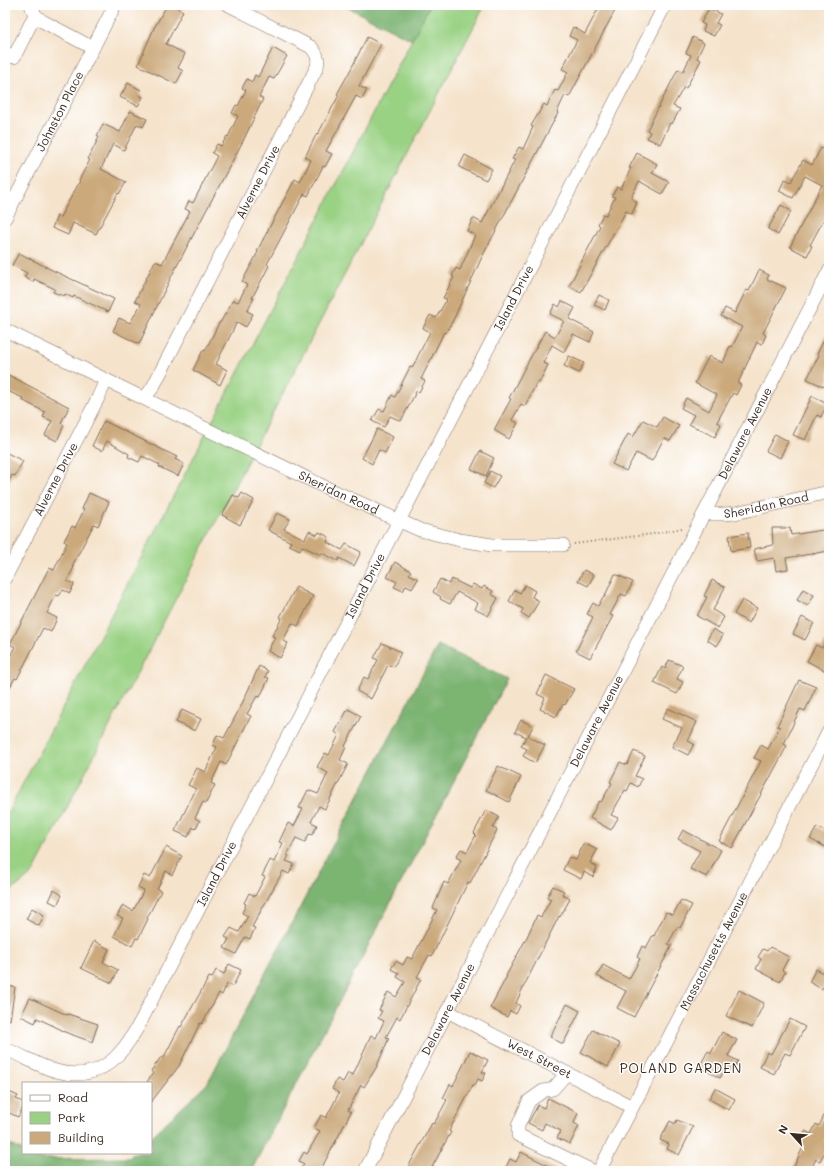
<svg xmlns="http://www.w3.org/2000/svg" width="834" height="1176" font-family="Mali,sans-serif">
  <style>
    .green { fill: #9ad284; stroke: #6a7e51 }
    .forest { fill: #7bb472; stroke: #5b6f48 }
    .building { fill: #cba97a }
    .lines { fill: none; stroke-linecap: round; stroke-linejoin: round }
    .minor-casing { stroke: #7c6b5b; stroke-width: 14 }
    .path { stroke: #7c6b5b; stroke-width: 2; stroke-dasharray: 1 3; stroke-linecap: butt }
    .minor { stroke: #fff; stroke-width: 13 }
    .labels { text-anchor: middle; stroke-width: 3; stroke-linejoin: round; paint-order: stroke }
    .street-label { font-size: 12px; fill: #3b2a1e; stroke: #fff }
    .neighbourhood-label { font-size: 13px; letter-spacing: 1px; fill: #3b2a1e; stroke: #fff }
  </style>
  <rect width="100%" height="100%" fill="#fff"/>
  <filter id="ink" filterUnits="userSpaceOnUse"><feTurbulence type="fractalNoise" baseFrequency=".025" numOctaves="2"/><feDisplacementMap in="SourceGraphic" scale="8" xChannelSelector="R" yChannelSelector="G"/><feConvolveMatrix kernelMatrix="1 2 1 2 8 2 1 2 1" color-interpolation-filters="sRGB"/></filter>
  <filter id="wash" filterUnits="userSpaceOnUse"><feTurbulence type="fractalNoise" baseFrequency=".012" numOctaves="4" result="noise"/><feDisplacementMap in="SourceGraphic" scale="16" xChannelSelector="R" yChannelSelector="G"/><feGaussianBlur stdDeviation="0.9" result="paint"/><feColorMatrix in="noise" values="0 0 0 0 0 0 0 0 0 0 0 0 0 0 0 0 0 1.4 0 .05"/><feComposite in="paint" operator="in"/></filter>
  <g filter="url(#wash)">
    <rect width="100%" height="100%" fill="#f5e3cb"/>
    <polygon class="green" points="430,5 485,5 33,873 5,896 5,818"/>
    <g class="forest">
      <polygon points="343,5 430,5 412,40"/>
      <polygon points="438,645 507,679 251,1171 5,1171 5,1142 23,1151 23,1153 26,1153 37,1159 129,1158 134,1153 151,1153 151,1137 207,1084"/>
    </g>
    <g id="blocks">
      <g class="building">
        <polygon points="167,5 172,5 183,11 166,44 185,54 178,68 183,71 176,84 138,65 154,28"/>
        <polygon points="600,5 618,5 569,97 565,95 557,112 558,113 482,257 455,316 446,333 444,332 429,363 421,379 425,381 419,392 417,390 401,421 390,416 384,427 372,421 379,409 384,411 392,395 395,397 410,367 412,368 430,332 423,328 430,315 436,318 447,299 443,298 454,277 452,276 456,268 460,270 475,235 467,231 473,218 482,223 515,160 512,159 519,147 523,149 533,127 531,126 544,104 547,106 555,90 558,91 568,72 562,69 577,40 569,36 573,27 585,34"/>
        <polygon points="709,8 721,14 716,23 720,25 714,36 703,31 705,25 701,23"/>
        <polygon points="367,37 381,44 359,86 367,90 362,99 356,96 326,151 332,154 325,167 323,166 308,196 304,194 267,264 269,266 252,298 254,298 247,311 253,314 246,327 237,322 216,364 227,370 220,385 193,370 203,350 205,351 219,323 220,323 233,300 238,302 247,285 242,282 258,252 257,251 295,179 300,182 311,160 305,157 317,133 318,134 339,95 337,94 350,71"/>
        <polygon points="693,37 704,43 697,58 701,60 686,88 684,87 673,106 680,109 672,124 670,123 660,144 647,138 650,132 647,130 678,69 683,72 691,55 686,53"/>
        <polygon points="273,48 287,56 274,79 269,77 259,97 263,99 244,139 171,277 139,344 113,331 119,318 130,323 141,304 135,301 155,261 162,264 190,211 185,209 189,201 193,203 217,156 212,153 217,144 221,146 227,136 228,137 238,116 232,113 236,105 238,106 246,90 242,88 247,79 252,82 255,75 258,77"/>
        <polygon points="128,83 141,90 139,95 143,97 138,106 120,97"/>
        <polygon points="130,111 147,119 143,127 137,124 124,150 113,144 101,169 126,182 119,194 118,193 96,234 73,223 68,235 52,228 57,216 60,217 80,181 79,180 90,160 88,159 99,137 97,136 103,124 120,132"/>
        <polygon points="821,148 829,152 829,210 810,245 812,246 807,256 790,247 822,185 805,176 793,198 779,191 785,179 791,182 803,160 812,165"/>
        <polygon points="637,153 657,164 652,173 669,182 662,194 639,181 631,198 637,202 632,214 626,211 581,292 569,286 600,226 598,224 603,214 606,215 615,197 612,196 617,187 621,189 631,168 629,168"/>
        <polygon points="465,155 492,169 486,180 459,167"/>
        <polygon points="781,205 791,211 778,235 768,229"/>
        <polygon points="19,253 52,270 114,299 108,312 74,296 73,298 65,294 64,296 53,292 55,289 34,279 33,282 24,277 27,273 12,265"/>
        <polygon points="759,270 769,275 767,279 786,288 763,333 766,335 762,344 757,342 738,383 741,385 736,395 733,393 717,422 721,424 715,437 689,424 694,415 681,408 686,398 709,411 717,395 695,383 709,356 723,363 730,346 732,347 742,327 721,316 725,308 735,313 746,290 749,291"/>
        <polygon points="599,295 609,300 605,310 594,305"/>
        <polygon points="562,301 575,308 569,319 594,332 590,342 573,334 564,352 552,345 543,363 548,365 539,383 537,382 525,406 521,404 512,420 518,423 509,439 494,430 511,399 509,398 522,373 545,331 555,337 564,321 550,314 555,304 559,307"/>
        <polygon points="829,330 829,379 825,387 807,379 819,355 817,354"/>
        <polygon points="569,356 584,363 579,373 564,366"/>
        <polygon points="5,373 69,407 61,423 64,425 57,441 45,435 52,421 43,417 45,412 22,400 23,398 5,390"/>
        <polygon points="812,396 827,404 821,417 817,415 805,440 793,435"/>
        <polygon points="663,417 679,426 670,441 664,438 652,461 636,453 626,471 612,464 628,434 633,437 643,420 657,427"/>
        <polygon points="104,421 177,457 175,459 184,464 178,476 159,467 160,465 142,456 139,462 128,457 129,454 107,441 102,451 92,446"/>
        <polygon points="377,429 393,437 385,453 379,450 372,464 362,458"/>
        <polygon points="775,434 788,441 780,458 766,451"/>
        <polygon points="480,451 494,458 486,476 471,469"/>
        <polygon points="7,453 23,461 15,476 12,475 5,489 5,458"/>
        <polygon points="490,471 500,476 493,488 484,483"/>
        <polygon points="89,493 109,502 98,526 94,524 72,566 74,567 67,581 74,584 70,593 63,590 59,596 56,595 47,613 57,618 51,632 43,628 17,679 15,678 5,696 5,665 15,647 10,644 49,568 54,570 67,543 64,541 72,526 75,528 84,510 82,509"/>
        <polygon points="242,493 254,500 240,525 222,515 233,495 239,498"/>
        <polygon points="277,513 290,519 284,529 305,539 309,531 317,535 319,532 329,537 327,542 342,550 346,544 361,552 354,566 339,558 338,561 322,553 321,555 302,546 300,550 289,545 291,542 268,530"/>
        <polygon points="772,528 790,528 791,535 829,529 829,551 786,558 788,569 776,571 774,558 757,561 754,549 773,545"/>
        <polygon points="748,533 750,548 731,551 729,536"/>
        <polygon points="395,562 411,571 409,574 418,579 412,589 406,586 403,591 394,587 397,582 387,577"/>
        <polygon points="584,570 594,575 588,586 578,581"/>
        <polygon points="615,574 633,582 626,596 621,594 610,615 613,616 590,658 576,651 593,617 587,614 593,603 598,606 603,597 604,598"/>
        <polygon points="440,579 449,584 452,579 470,588 473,584 482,589 484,586 493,591 491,594 498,598 488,616 475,609 478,603 457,592 450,604 440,599 441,597 433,592"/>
        <polygon points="712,580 725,587 713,610 724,617 718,628 697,616 707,597 704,596"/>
        <polygon points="525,585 535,591 532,597 539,601 529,618 521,613 523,609 509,601 515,590 520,593"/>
        <polygon points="296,587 313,596 298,626 292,623 283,641 288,643 280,658 268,651 275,637 272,636 282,618 280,617"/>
        <polygon points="803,589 814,595 808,606 797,600"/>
        <polygon points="742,600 757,608 749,623 734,614"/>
        <polygon points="802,617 814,623 805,640 793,634"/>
        <polygon points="713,629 723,635 717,646 707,640"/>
        <polygon points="829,635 829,673 807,661 816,645 822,648"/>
        <polygon points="382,643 401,652 394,667 388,665 371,699 357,691 364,677 368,679 378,660 374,658"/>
        <polygon points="669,660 683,666 677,679 683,682 677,694 654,683 662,667 665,669"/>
        <polygon points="259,666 268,671 265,677 269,678 260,697 257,696 247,714 251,716 243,731 226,765 221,762 211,783 215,785 206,803 203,802 195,818 200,821 195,829 193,827 188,837 175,831 196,789 188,785 197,768 205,772 217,747 213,745 217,735 224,738 241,706"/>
        <polygon points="546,675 574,689 565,705 563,704 556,717 540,709 545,698 537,694"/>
        <polygon points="799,680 816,687 805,711 800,709 784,744 787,746 732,848 719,841 761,761 754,758 761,745 768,749 780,727 777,726"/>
        <polygon points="668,708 697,722 688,741 694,744 688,755 672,747 682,728 662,719"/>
        <polygon points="348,709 361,716 345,746 346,747 340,760 348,764 325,809 319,806 311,822 317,825 312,835 309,834 305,842 296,838 287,855 289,856 286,861 294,864 289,874 283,871 252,927 255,928 250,939 245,937 236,954 224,948 229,939 225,937 231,928 239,932 248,916 242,913 246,904 244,903 249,893 255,896 265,877 262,876 270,860 274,862 283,843 279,842 288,823 294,826 303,809 299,808 308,790 318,794 328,773 317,767 325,753 329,755 339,735 335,732"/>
        <polygon points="182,710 201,719 195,731 176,722"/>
        <polygon points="521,720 533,726 528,736 545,745 535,763 523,756 527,749 521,746 526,737 515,732"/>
        <polygon points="634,751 645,756 635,776 642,779 638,787 631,783 627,791 625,790 611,815 618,818 611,830 590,818 599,801 601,802 612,783 610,782 620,762 627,765"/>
        <polygon points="498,766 521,777 509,802 486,790"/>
        <polygon points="486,810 499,817 493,828 497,830 470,883 468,882 432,956 429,955 417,977 421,979 400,1019 397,1017 386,1037 389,1038 376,1068 364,1087 361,1085 348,1110 351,1112 320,1171 306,1171 301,1168 304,1164 299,1161 304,1152 307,1154 320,1131 314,1128 321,1115 326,1118 339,1093 332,1089 337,1079 343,1082 348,1073 353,1075 371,1035 376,1038 384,1021 378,1018 382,1011 379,1010 388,992 396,997 405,982 397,977 399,973 391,969 396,961 403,965 407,957 412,959 437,910 433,908 444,882 448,884 461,860 456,857 461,849 467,852 476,835 474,833"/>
        <polygon points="817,827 829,834 829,849 810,839"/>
        <polygon points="683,830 721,850 707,877 690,869 700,851 678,839"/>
        <polygon points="584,843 597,850 590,863 597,867 593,877 584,872 581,879 563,870 569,857 576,860"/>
        <polygon points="166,847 182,856 172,875 166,871 157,889 161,891 147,918 148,919 138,939 136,938 132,946 114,936 123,918 117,916 123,905 133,911 144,890 138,887 144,875 150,878"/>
        <polygon points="553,886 564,891 562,894 570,899 560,917 559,916 521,992 516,1003 520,1006 516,1014 510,1011 507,1017 490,1008 507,976 506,976 527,937 537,915 541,917 551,899 547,897"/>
        <polygon points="54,890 62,895 57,905 49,901"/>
        <polygon points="681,900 692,905 680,928 678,926 668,944 672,945 634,1017 617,1008 626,991 597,976 603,965 629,979 640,959 637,957 642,946 646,948 653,935 654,936 666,912 673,915"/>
        <polygon points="32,908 44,915 39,926 26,919"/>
        <polygon points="94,941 109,949 103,962 118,970 112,983 81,968"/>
        <polygon points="770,947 789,957 782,970 785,972 780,982 756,969 761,959 758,957 763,949 767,951"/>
        <polygon points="229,964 241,970 233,986 227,984 222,995 219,993 202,1024 200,1023 179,1066 151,1102 151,1083 147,1082 153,1073 151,1071 161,1057 163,1059 180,1026 181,1027 209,977 212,978 216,970 224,974"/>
        <polygon points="816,969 829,976 822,989 809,982"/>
        <polygon points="5,986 15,987 10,1020 5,1019"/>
        <polygon points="739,990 764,1003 752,1028 726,1016"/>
        <polygon points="30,998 67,1015 68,1014 98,1024 92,1042 62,1031 62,1030 37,1018 35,1023 21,1016"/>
        <polygon points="567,1004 580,1011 563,1044 550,1037"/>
        <polygon points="790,1019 805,1027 790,1055 785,1053 774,1074 760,1067 767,1052 771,1054"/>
        <polygon points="593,1030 620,1044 608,1067 581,1052"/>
        <polygon points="722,1032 737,1040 728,1056 738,1061 733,1071 726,1068 720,1078 699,1067 708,1051 711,1053"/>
        <polygon points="470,1051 488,1060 482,1072 486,1073 482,1081 478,1079 475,1085 473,1085 449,1131 451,1132 430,1171 406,1171 432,1123 434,1124 447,1100 443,1098 450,1084 453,1086"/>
        <polygon points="715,1088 735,1099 729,1110 709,1099"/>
        <polygon points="5,1090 18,1096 16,1099 23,1102 23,1107 18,1117 5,1111"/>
        <polygon points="548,1098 578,1113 574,1123 579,1126 570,1144 557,1138 561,1131 545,1123 542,1130 528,1123 538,1105 544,1108"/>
        <polygon points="829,1106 829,1132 824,1142 829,1144 820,1161 816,1159 810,1171 792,1171 804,1145 800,1142 805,1131 811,1134 816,1124 819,1126"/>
        <polygon points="677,1120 693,1127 679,1155 667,1149 669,1144 660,1140 670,1121 675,1124"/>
        <polygon points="521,1152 559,1171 504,1171 510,1159 516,1162"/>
      </g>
    </g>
  </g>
  <g filter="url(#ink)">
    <use href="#blocks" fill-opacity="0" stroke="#7c6b5b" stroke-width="1"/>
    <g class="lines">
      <g class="minor-casing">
        <g id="minor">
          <polyline points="31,5 35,15 42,21 93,48"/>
          <polyline points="5,53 14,57 35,15"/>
          <path id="s1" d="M5 218 115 5"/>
          <path id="s2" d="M5 330 106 380 331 490 420 530 460 540 492 545H563"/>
          <path id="s3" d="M145 398 153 387 317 67C319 58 317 54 311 47L229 5"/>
          <path id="s4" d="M704 514H725L735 513 829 492"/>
          <path id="s5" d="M5 578 98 398 106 380"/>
          <path id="s6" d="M447 1011 632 1107"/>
          <path id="s7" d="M5 1049C22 1055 38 1066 56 1071 117 1088 136 1028 159 986L665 5"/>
          <polyline points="567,1073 553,1089 543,1091 529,1101 518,1126 518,1135 593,1171"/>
          <path id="s8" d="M365 1171 829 271"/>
          <path id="s9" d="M599 1171 829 731"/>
        </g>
      </g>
      <polyline class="path" points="574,544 653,534 682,528"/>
      <use href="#minor" class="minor"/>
    </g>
  </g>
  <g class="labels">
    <g class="street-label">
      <text dy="4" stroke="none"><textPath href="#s1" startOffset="120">Johnston Place</textPath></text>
      <text dy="4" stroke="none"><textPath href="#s3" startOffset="244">Alverne Drive</textPath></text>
      <text dy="4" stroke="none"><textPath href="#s7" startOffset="978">Island Drive</textPath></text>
      <text dy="4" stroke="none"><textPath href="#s8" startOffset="830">Delaware Avenue</textPath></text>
      <text dy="4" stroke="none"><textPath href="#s5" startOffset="111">Alverne Drive</textPath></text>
      <text dy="4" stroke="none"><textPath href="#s2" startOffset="371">Sheridan Road</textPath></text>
      <text dy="4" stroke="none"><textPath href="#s4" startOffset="63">Sheridan Road</textPath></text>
      <text dy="4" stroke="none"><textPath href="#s7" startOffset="654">Island Drive</textPath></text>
      <text dy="4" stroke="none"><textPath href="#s8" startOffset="506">Delaware Avenue</textPath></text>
      <text dy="4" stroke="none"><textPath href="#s7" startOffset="330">Island Drive</textPath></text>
      <text dy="4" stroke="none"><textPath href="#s9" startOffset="248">Massachusetts Avenue</textPath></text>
      <text dy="4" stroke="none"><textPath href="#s8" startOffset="182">Delaware Avenue</textPath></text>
      <text dy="4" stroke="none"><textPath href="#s6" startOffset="104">West Street</textPath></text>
    </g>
    <g class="neighbourhood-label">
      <text x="681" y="1073">POLAND GARDEN</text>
    </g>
  </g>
  <rect width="834" height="1176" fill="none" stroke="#fff" stroke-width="20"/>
  <rect x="22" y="1082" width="130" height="72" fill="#ffffff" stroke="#b1aaa5"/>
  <rect x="30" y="1095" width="20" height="6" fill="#ffffff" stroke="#b1aaa5"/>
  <text x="58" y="1102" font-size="12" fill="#3b2a1e">Road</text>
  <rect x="30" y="1112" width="20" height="12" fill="#9ad284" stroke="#b1aaa5"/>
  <text x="58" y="1122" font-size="12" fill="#3b2a1e">Park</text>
  <rect x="30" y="1132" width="20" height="12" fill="#cba97a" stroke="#b1aaa5"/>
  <text x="58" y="1142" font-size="12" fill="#3b2a1e">Building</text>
  <g transform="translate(792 1134) rotate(297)" stroke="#ffffff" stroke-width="3" paint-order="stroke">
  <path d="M0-3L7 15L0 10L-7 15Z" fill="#3b2a1e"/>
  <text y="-6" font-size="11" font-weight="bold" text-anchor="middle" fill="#3b2a1e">N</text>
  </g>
</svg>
